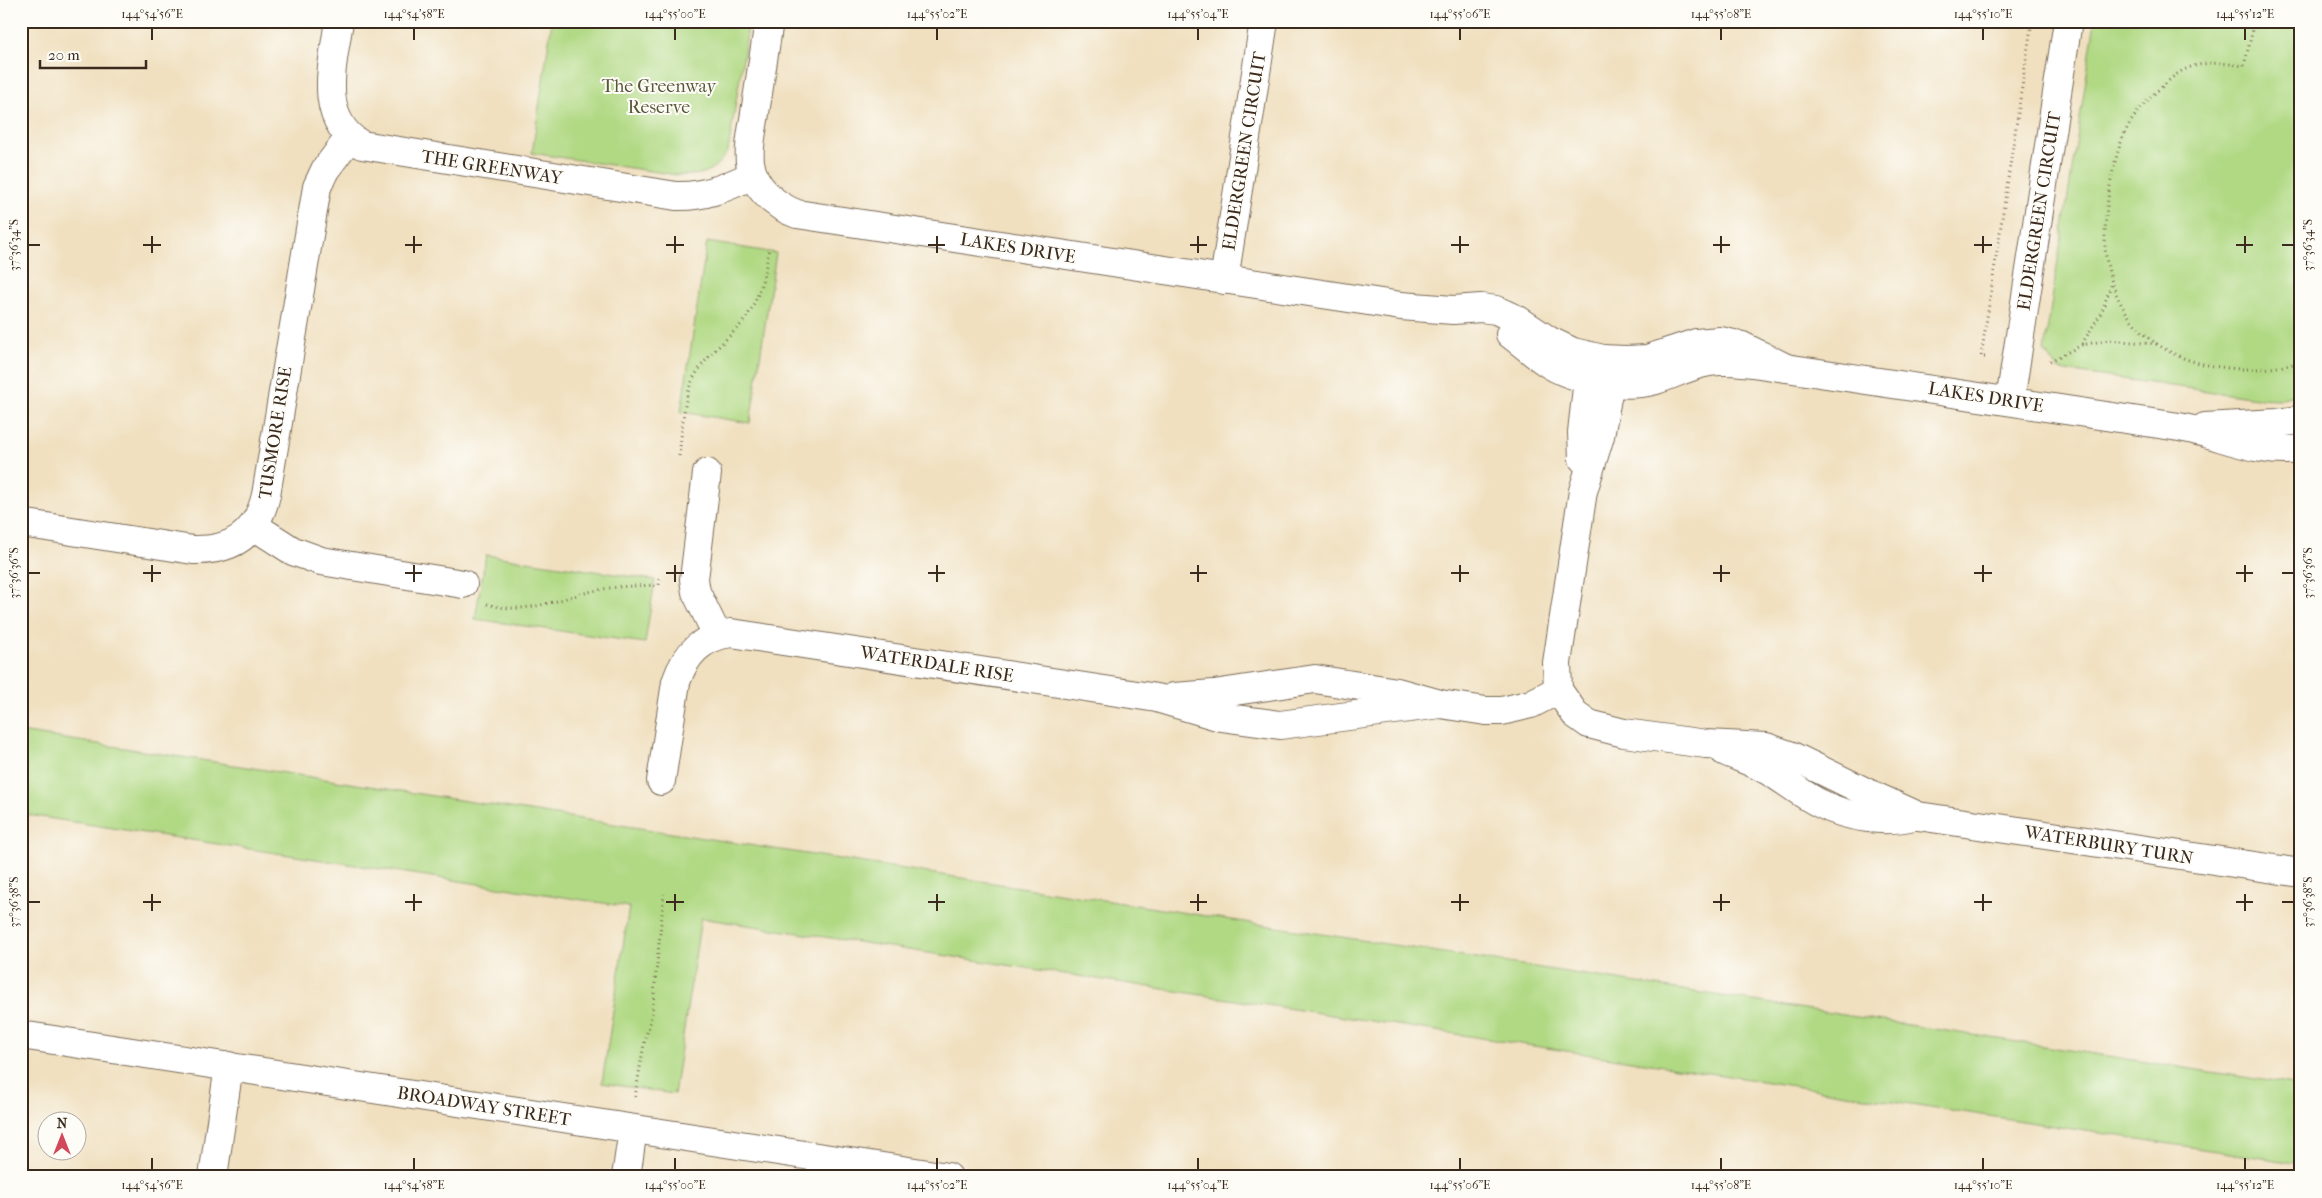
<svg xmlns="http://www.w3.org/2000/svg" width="2322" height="1198" font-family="'IM FELL French Canon',serif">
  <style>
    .green { fill: #b1d984; stroke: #768251 }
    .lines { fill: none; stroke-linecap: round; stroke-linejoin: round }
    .minor-casing { stroke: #7a6a57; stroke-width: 30 }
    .path { stroke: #7a6a57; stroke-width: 3; stroke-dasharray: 1 4; stroke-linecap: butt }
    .minor { stroke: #fff; stroke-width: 28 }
    .ticks { fill: none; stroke: #3b2a1e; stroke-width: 2 }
    .labels { text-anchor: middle; stroke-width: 4; stroke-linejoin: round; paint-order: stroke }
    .park-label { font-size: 18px; fill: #585638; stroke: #fdfcf7 }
    .street-label { font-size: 18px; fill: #3b2a1e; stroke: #fdfcf7 }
    .neatline { fill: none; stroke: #3b2a1e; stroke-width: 2 }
    .ticks-label { font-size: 12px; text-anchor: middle; fill: #3b2a1e }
  </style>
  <rect width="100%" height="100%" fill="#fdfcf7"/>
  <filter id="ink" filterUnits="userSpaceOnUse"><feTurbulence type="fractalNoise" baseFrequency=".02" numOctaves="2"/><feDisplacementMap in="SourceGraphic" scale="10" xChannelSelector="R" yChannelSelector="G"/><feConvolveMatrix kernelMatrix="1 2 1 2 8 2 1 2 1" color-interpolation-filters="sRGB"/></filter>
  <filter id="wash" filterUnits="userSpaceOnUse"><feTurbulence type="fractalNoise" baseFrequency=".0096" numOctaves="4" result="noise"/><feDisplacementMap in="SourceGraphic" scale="20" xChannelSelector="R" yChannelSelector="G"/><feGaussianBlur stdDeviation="1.12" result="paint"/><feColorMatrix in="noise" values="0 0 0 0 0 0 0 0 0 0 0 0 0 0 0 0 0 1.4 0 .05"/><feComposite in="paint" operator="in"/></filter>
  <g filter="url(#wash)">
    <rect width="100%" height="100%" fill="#f0e0c0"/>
    <g class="green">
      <path d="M552 21H749L728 151C713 173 703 176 677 175L532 153Z"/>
      <polygon points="2095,21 2301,21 2301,393 2279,399 2256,398 2059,370 2044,351"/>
      <polygon points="707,242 776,253 750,423 681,412"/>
      <polygon points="486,555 655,580 645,643 475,619"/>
      <polygon points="21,732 2301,1086 2301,1164 701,918 674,1094 602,1083 629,907 21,814"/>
    </g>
  </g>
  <g filter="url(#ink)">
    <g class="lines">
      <g class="minor-casing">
        <g id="minor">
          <path d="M339 21C333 64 316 119 362 145L676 196C705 197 727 187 753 175"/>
          <path d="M769 21C764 52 760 82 755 113 753 128 748 146 750 162 753 187 775 206 797 214L1401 306 1453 310 1481 308 1496 310 1518 320 1548 340 1573 352 1603 359 1626 360 1647 359 1696 343 1720 341 1742 346 1786 368"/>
          <polyline points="1224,280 1264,21"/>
          <path d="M1510 334C1522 343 1533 353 1546 362 1572 380 1625 389 1656 380 1678 373 1698 361 1721 361 1742 360 1765 365 1786 368 1917 387 2048 407 2179 427 2221 434 2257 455 2301 449"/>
          <polyline points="1603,359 1610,382 1600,436 1583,491 1557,663 1558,690 1575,714 1589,724 1624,733 1706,744 1766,747 1792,756 1872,795 1918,816 2301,873"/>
          <polyline points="2010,401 2068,21"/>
          <polyline points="2205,427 2277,423 2301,420"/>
          <polyline points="1583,459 1582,432 1588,379 1599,364"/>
          <polyline points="707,473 694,579 696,592 717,635"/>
          <path d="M21 523 193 550C233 551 257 534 266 495L317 187 325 170 349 138"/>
          <polyline points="254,526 293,551 321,561 463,584"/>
          <polyline points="1174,697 1214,694 1315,679 1397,692 1440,704 1486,711 1502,711 1531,704 1558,690"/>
          <path d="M1724 751C1737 757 1750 761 1763 768 1783 778 1800 794 1821 804 1849 818 1884 823 1914 816"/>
          <path d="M661 781 676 682C685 655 701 637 731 633L1157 698 1221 717 1280 725 1440 704"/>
          <polyline points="21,1035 948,1177"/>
          <polyline points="213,1177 229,1066"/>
          <polyline points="626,1177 633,1129"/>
        </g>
      </g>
      <g class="path">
        <path d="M2255 21 2244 66C2224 63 2206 61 2188 68 2178 72 2170 79 2163 86 2150 97 2139 109 2130 123 2112 151 2100 230 2107 263 2110 279 2116 296 2124 309 2143 341 2178 361 2214 366 2243 371 2273 370 2301 362"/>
        <polyline points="2082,344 2101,313 2112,283"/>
        <polyline points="1985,357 1981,357 2032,21"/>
        <polyline points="2050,361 2082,345 2108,340 2157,344"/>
        <path d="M679 456C682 435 683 400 692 381 704 357 725 342 742 323 759 302 765 274 769 248"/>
        <path d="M487 604C525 616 557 599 593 591 614 586 637 586 659 585L660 579"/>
        <polyline points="635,1097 644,1044 652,1013 664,894"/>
      </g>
      <use href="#minor" class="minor"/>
    </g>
  </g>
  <path class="ticks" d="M152 28V40M414 28V40M675 28V40M937 28V40M1198 28V40M1460 28V40M1721 28V40M1983 28V40M2245 28V40M152 236V253M414 236V253M675 236V253M937 236V253M1198 236V253M1460 236V253M1721 236V253M1983 236V253M2245 236V253M28 245H40M143 245H161M405 245H422M666 245H684M928 245H945M1190 245H1207M1451 245H1469M1713 245H1730M1974 245H1992M2236 245H2253M2282 245H2294M152 565V582M414 565V582M675 565V582M937 565V582M1198 565V582M1460 565V582M1721 565V582M1983 565V582M2245 565V582M28 573H40M143 573H161M405 573H422M666 573H684M928 573H945M1190 573H1207M1451 573H1469M1713 573H1730M1974 573H1992M2236 573H2253M2282 573H2294M152 894V911M414 894V911M675 894V911M937 894V911M1198 894V911M1460 894V911M1721 894V911M1983 894V911M2245 894V911M28 902H40M143 902H161M405 902H422M666 902H684M928 902H945M1190 902H1207M1451 902H1469M1713 902H1730M1974 902H1992M2236 902H2253M2282 902H2294M152 1158V1170M414 1158V1170M675 1158V1170M937 1158V1170M1198 1158V1170M1460 1158V1170M1721 1158V1170M1983 1158V1170M2245 1158V1170"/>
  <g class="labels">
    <g class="park-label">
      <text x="659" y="92">The Greenway<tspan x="659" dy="21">Reserve</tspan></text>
    </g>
    <g class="street-label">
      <text transform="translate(1244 151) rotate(-81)" y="6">ELDERGREEN CIRCUIT</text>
      <text transform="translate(492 167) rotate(9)" y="6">THE GREENWAY</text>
      <text transform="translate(2039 211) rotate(-81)" y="6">ELDERGREEN CIRCUIT</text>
      <text transform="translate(1018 248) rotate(9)" y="6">LAKES DRIVE</text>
      <text transform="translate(1986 397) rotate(9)" y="6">LAKES DRIVE</text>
      <text transform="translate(275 433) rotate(-81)" y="6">TUSMORE RISE</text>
      <text transform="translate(937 664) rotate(9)" y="6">WATERDALE RISE</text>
      <text transform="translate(2109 845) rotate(9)" y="6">WATERBURY TURN</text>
      <text transform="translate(484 1106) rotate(9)" y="6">BROADWAY STREET</text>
    </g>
  </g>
  <rect width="2322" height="1198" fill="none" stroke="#fdfcf7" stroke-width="55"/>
  <g transform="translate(62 1136)"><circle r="24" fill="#fdfcf7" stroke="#afa8a0"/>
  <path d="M0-4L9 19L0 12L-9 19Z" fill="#d1495b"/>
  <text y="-8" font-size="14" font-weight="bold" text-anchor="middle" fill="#3b2a1e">N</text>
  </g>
  <path d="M40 60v8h106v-8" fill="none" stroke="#3b2a1e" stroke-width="2.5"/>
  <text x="48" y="60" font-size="15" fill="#3b2a1e" stroke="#fdfcf7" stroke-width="4" paint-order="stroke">20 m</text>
  <rect x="28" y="28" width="2266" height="1142" class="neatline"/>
  <g class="ticks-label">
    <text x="152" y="18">144°54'56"E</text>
    <text x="414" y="18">144°54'58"E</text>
    <text x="675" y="18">144°55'00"E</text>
    <text x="937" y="18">144°55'02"E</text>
    <text x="1198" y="18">144°55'04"E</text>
    <text x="1460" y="18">144°55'06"E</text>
    <text x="1721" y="18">144°55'08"E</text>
    <text x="1983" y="18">144°55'10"E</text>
    <text x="2245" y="18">144°55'12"E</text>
    <text transform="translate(14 245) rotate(-90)" y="4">37°36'34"S</text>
    <text transform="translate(2308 245) rotate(-90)" y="4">37°36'34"S</text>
    <text transform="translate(14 573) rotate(-90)" y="4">37°36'36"S</text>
    <text transform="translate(2308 573) rotate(-90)" y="4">37°36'36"S</text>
    <text transform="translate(14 902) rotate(-90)" y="4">37°36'38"S</text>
    <text transform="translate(2308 902) rotate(-90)" y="4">37°36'38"S</text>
    <text x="152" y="1189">144°54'56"E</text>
    <text x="414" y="1189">144°54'58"E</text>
    <text x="675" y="1189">144°55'00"E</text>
    <text x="937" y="1189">144°55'02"E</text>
    <text x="1198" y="1189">144°55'04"E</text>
    <text x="1460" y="1189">144°55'06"E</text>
    <text x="1721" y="1189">144°55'08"E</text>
    <text x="1983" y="1189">144°55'10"E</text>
    <text x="2245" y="1189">144°55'12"E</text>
  </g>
</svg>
